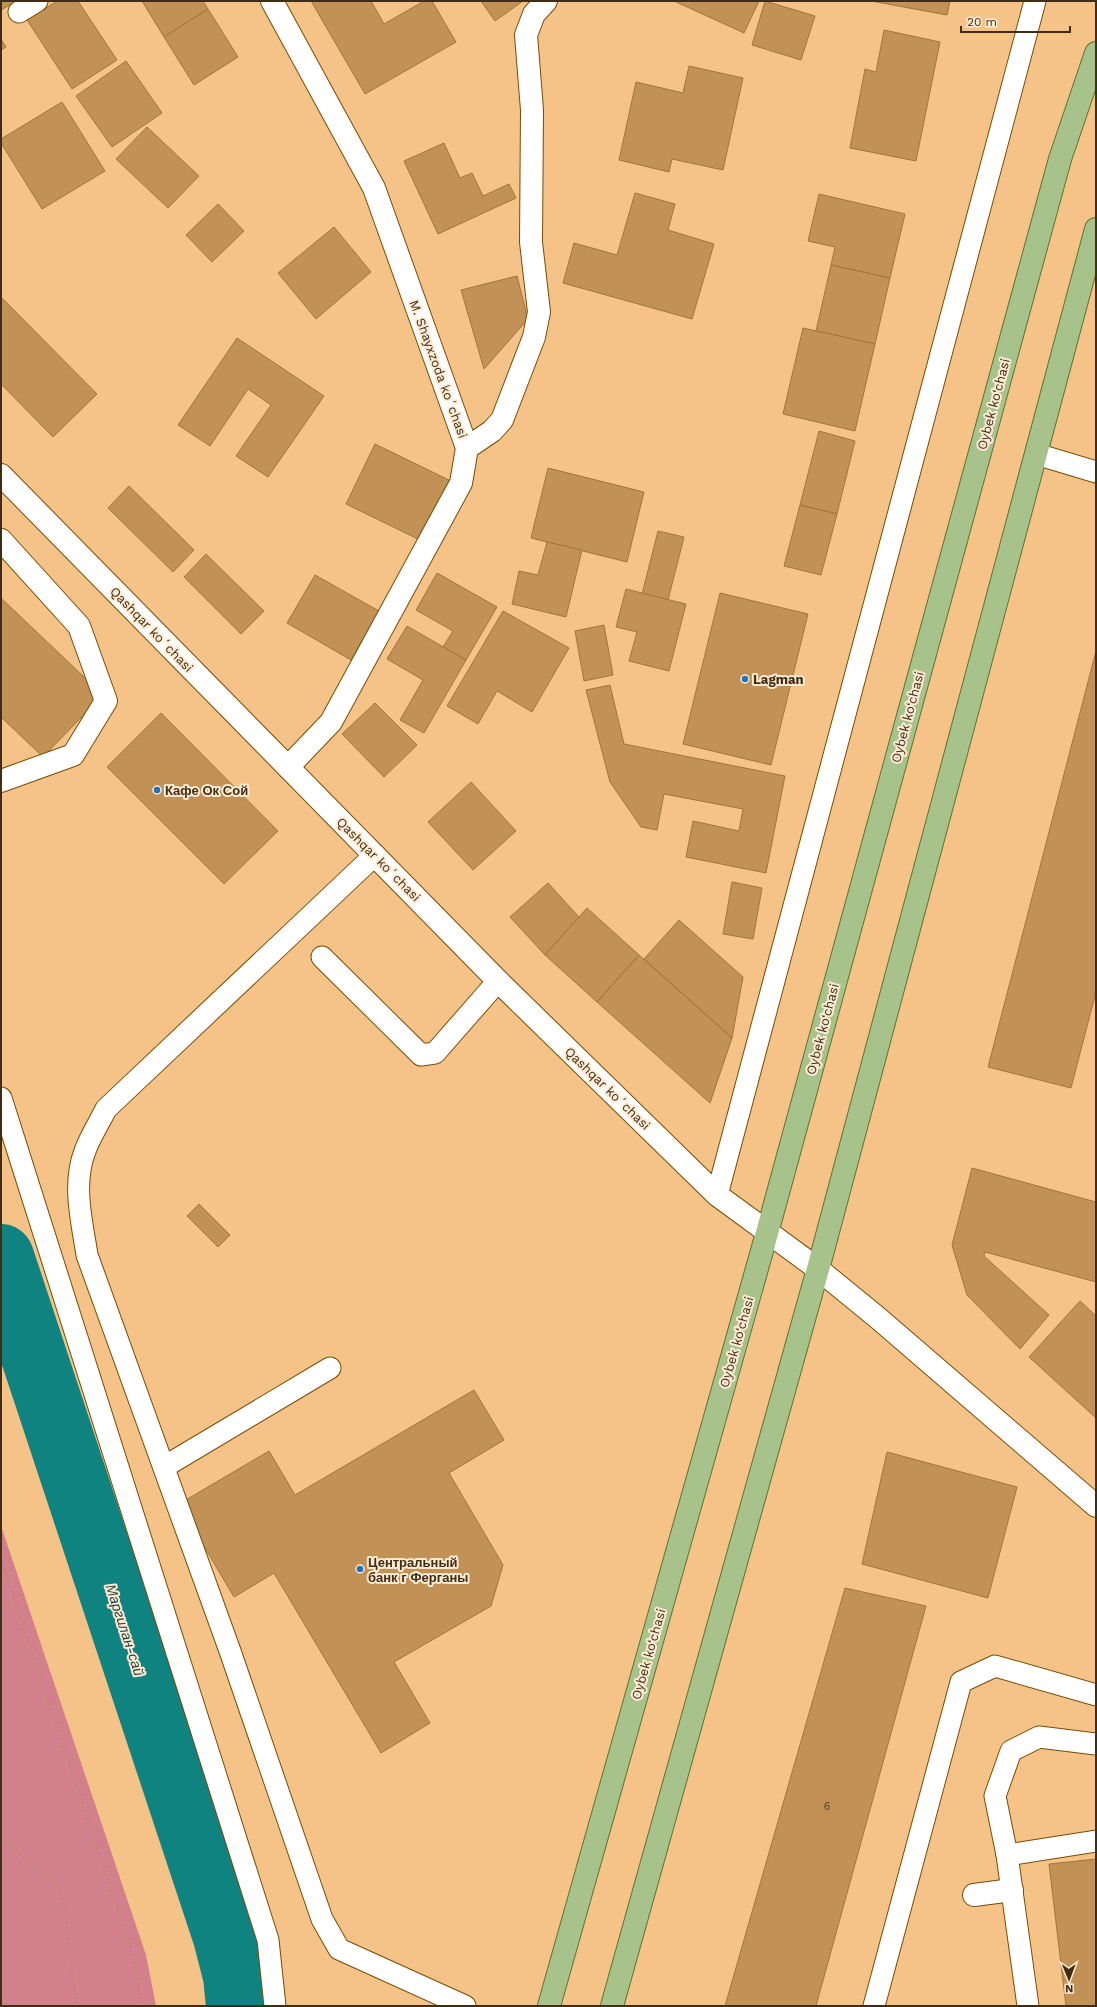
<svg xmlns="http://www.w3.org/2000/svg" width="1097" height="2007" font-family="'Work Sans',sans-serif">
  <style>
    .green { fill: #d2818c }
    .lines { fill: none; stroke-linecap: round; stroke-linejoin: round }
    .river { stroke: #0e837f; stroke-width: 66 }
    .building { fill: #c19156; stroke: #a37539 }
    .lane-casing { stroke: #774c04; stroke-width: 23 }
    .street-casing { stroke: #774c04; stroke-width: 24 }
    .primary-casing { stroke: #5d742f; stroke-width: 24 }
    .path { stroke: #b18a5c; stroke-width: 2.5; stroke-dasharray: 1 3; stroke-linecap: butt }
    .lane { stroke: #fff; stroke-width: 21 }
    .street { stroke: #fff; stroke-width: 22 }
    .primary { stroke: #a7c28b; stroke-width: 22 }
    .poi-dot { fill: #1f73c1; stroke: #ffebd3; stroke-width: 1.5 }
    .labels { text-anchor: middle; stroke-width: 4; stroke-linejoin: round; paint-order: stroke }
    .number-label { font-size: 11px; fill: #604624 }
    .street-label { font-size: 13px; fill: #402d14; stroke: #ffebd3 }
    .poi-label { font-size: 13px; font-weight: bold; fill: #402d14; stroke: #ffebd3; text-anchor: start }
    .water-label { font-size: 14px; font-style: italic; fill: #234140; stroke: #ffebd3 }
  </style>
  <rect width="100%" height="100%" fill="#f5c387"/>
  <polygon class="green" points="1,1526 146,1955 156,2006 1,2006"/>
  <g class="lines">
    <polyline class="river" points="1,1257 226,1937 236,1976 239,2006"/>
  </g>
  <g class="building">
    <polygon points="1,1 17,1 1,10"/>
    <polygon points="57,1 78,1 117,60 72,89 27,20"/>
    <polygon points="142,1 203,1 208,9 164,37"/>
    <polygon points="311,1 371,1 384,24 424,1 432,1 456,42 365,94"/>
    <polygon points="481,1 523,1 495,21"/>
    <polygon points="674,1 759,1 744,33"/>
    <polygon points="765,1 815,16 801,60 752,45"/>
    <polygon points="871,1 950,1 947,15"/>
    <polygon points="208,9 238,57 194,85 164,37"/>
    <polygon points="884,30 940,42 916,161 850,148 865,69 876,72"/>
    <polygon points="1,39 6,47 1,50"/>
    <polygon points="126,61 162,113 112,147 76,96"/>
    <polygon points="689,66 743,78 723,170 672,159 669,172 619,160 636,82 683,93"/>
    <polygon points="62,102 105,171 42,209 1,143 1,139"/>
    <polygon points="147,127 199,176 168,208 116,159"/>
    <polygon points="444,143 460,178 472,173 483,196 509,184 516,198 438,234 404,161"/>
    <polygon points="635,193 675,204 668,230 714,244 692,319 563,283 574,243 617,255"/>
    <polygon points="819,194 905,214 890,278 831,265 835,247 808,241"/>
    <polygon points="218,204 244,231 212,262 186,235"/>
    <polygon points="334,227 371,272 316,319 278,273"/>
    <polygon points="831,265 890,278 875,344 816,331"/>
    <polygon points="517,276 528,319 484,369 461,290"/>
    <polygon points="1,297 97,394 53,437 1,384"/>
    <polygon points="803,328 875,344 855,431 783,414"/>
    <polygon points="237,338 324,396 268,477 236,456 271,405 248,389 210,446 178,425"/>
    <polygon points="819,431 855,441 837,514 800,505"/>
    <polygon points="375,444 453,482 424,542 346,504"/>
    <polygon points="548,468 644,492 627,562 531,538"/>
    <polygon points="129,486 194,550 173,572 108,508"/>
    <polygon points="800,505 837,514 821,575 784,566"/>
    <polygon points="658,531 684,537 668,600 642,594"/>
    <polygon points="547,542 582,550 566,617 512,604 519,571 538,575"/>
    <polygon points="206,554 264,611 241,634 184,577"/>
    <polygon points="437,573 497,607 466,660 443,647 453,631 416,610"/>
    <polygon points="315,575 379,611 351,660 287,623"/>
    <polygon points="626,589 686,604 669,671 629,661 637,632 616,627"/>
    <polygon points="720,593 808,614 771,765 683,744"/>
    <polygon points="1,598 103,695 43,757 1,717"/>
    <polygon points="503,611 569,648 532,712 497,691 478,724 447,706"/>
    <polygon points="604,625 613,675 584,681 575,631"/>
    <polygon points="407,626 466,660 424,733 400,720 423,680 387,659"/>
    <polygon points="1096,651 1096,992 1071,1088 988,1067"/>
    <polygon points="610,685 624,744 785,776 766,873 686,857 693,821 739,831 743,809 664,794 657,830 641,827 610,782 586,690"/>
    <polygon points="375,703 417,745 384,777 342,734"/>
    <polygon points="161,713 278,831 224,884 107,767"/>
    <polygon points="471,782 516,831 473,870 428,822"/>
    <polygon points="732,882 762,888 753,939 723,934"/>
    <polygon points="548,883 579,917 545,955 510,917"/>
    <polygon points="587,908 639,955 597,1002 545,955"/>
    <polygon points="679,920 743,977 732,1038 644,959"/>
    <polygon points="639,955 732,1038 710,1103 597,1002"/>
    <polygon points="972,1168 1096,1202 1096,1282 985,1252 984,1256 1049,1315 1020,1349 967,1295 952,1245"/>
    <polygon points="199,1204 230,1235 218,1247 187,1216"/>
    <polygon points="1080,1301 1096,1316 1096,1418 1029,1357"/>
    <polygon points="474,1390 504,1440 449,1473 503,1565 491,1606 394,1662 430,1723 381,1753 274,1573 234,1597 179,1504 269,1451 295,1495"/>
    <polygon points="887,1452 1017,1487 988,1598 862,1564"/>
    <polygon points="845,1588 926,1606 816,2006 725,2006"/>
    <polygon points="1096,1859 1096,2006 1066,2006 1049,1864"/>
  </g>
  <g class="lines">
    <g class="lane-casing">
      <g id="lane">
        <polyline points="19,12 37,1"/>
        <polyline points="1036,454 1096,472"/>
        <path d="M375 855 106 1109C99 1123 90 1137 85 1151 72 1184 82 1222 87 1255L230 1651 322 1919 339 1949 465 2006"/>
        <polyline points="322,957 421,1055 435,1053 498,981"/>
        <polyline points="1,1098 268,1940 275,2006"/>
        <polyline points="717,1195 1035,1"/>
        <polyline points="164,1467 330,1368"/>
        <polyline points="1007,1855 1096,1841"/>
        <polyline points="874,2006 961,1682 995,1666 1096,1695"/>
        <polyline points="1028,2006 1007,1855 995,1796 1011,1751 1039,1737 1096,1744"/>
      </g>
    </g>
    <g class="street-casing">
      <g id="street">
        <polyline points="272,1 374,188 467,448 461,483 331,722 288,767"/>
        <polyline points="467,448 492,431 502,420 534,337 539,312 531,242 532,110 526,35 534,14 546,1"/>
        <polyline points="1,475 498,981 717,1195 818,1269 878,1318 1096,1506"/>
        <polyline points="1,540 79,626 106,701 73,755 1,781"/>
        <polyline points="974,1895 1012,1890"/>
      </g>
    </g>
    <g class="primary-casing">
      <g id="primary">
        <polyline points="549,2006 767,1233 1060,159 1096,53"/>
        <polyline points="612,2006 818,1269 1096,229"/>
      </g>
    </g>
    <g class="path">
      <polyline points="1,1560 135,1962 142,2006"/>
      <polyline points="1,1839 61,1888 77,2006"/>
    </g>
    <use href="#lane" class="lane"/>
    <use href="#street" class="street"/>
    <use href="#primary" class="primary"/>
  </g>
  <g class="poi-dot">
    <circle cx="745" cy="679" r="4"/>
    <circle cx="157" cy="790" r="4"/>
    <circle cx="360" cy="1569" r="4"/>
  </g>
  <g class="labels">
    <g class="number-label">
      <text x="827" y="1810">6</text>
    </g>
    <g class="street-label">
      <text transform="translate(439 369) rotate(70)" y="5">M. Shayxzoda koʻchasi</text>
      <text transform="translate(993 404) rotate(-75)" y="5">Oybek ko‘chasi</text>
      <text transform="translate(152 629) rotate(46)" y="5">Qashqar koʻchasi</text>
      <text transform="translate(907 717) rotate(-75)" y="5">Oybek ko‘chasi</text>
      <text transform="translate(379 859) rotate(45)" y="5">Qashqar koʻchasi</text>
      <text transform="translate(822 1029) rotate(-75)" y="5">Oybek ko‘chasi</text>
      <text transform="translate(608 1088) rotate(44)" y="5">Qashqar koʻchasi</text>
      <text transform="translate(736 1342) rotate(-74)" y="5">Oybek ko‘chasi</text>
      <text transform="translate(648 1654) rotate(-74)" y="5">Oybek ko‘chasi</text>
    </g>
    <g class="poi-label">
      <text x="753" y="684">Lagman</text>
      <text x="165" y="795">Кафе Ок Сой</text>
      <text x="368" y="1567">Центральный<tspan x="368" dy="15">банк г Ферганы</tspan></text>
    </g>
    <g class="water-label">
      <text transform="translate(125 1630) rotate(72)" y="5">Маргилан-сай</text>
    </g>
  </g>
  <rect width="1097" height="2007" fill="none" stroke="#402d14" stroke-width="4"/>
  <g transform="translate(1069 1979) rotate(179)" stroke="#ffebd3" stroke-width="3" paint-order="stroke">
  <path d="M0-3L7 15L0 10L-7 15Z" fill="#402d14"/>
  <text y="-6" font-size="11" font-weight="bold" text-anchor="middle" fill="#402d14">N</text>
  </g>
  <path d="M961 26v6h109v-6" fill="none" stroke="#402d14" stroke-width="2"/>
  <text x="967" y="26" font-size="12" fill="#402d14" stroke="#ffebd3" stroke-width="3" paint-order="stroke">20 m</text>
</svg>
